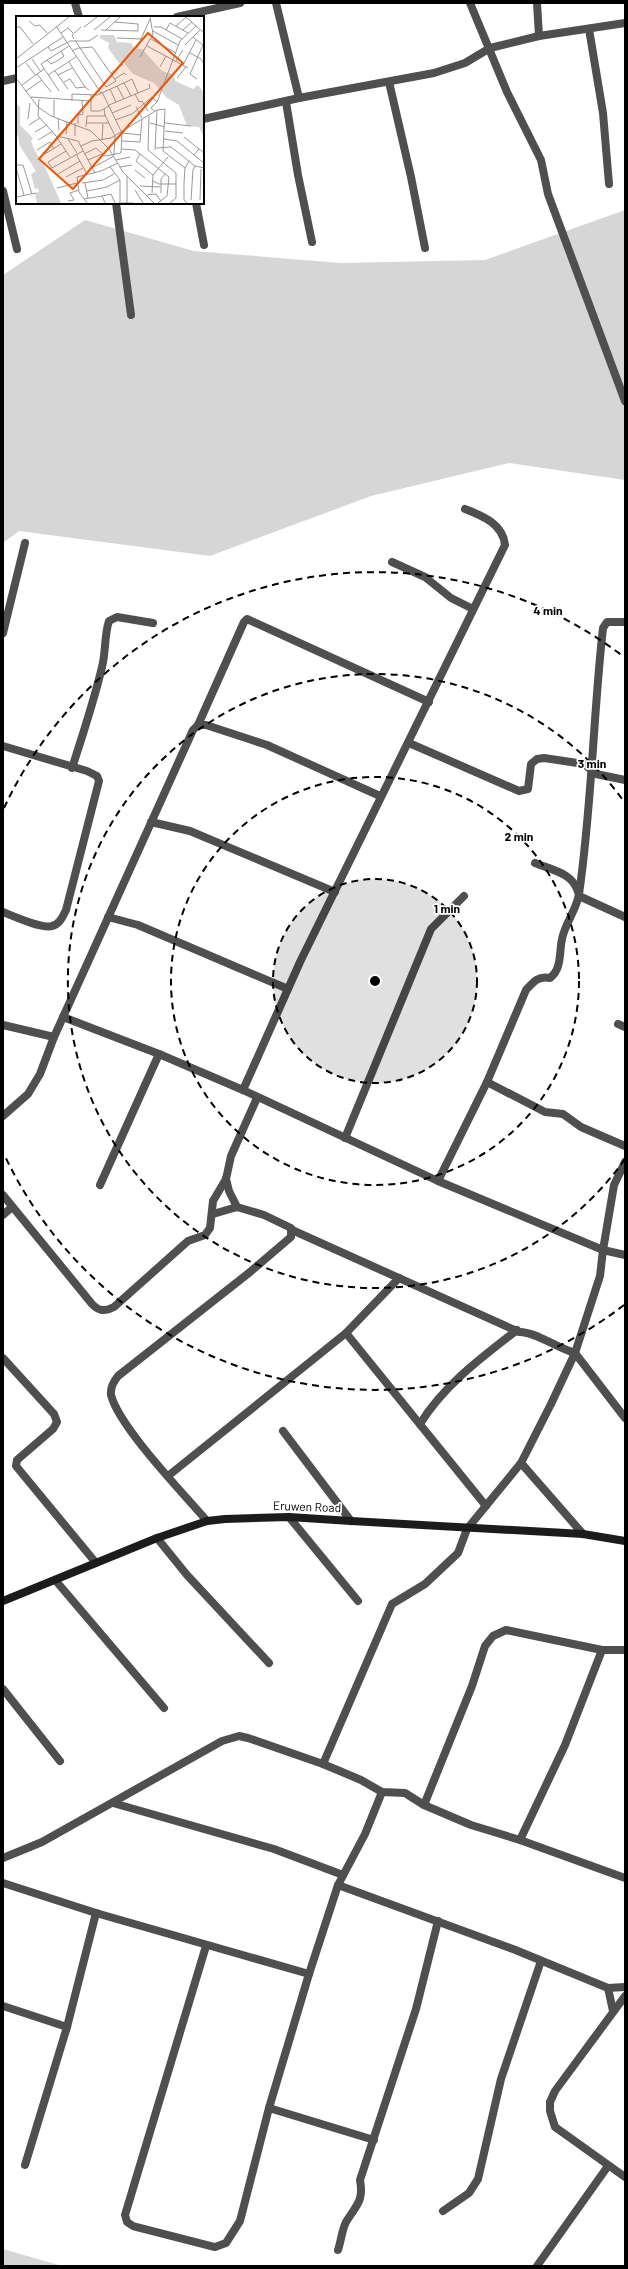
<svg xmlns="http://www.w3.org/2000/svg" width="628" height="2269" font-family="Barlow,sans-serif">
  <style>
    .green { fill: #d6d6d6 }
    .lines { fill: none; stroke-linecap: round; stroke-linejoin: round }
    .street { stroke: #4f4f4f; stroke-width: 8 }
    .secondary { stroke: #1c1c1c; stroke-width: 8 }
    .ring { fill: none; stroke: #000; stroke-width: 2; stroke-dasharray: 7 5 }
    .labels { text-anchor: middle; stroke-width: 3.5; stroke-linejoin: round; paint-order: stroke }
    .street-label { font-size: 12px; fill: #000; stroke: #fff }
    .inset-road { fill: none; stroke: #999; stroke-width: 1 }
    .view { fill: #e8590c; fill-opacity: 0.15; stroke: #e8590c; stroke-width: 2 }
    .inset-edge { fill: none; stroke: #000; stroke-width: 2 }
    .centre { fill: #000; stroke: #fff; stroke-width: 2 }
    .ring-label { font-size: 12px; text-anchor: middle; font-weight: bold; fill: #000; stroke: #fff; stroke-width: 3.5; stroke-linejoin: round; paint-order: stroke }
  </style>
  <rect width="100%" height="100%" fill="#fff"/>
  <g class="green">
    <polygon points="625,210 625,480 509,463 371,496 210,556 19,531 3,543 3,275 85,220 194,251 341,263 485,260"/>
    <polygon points="3,2249 62,2266 3,2266"/>
  </g>
  <g class="lines">
    <g class="street">
      <polyline points="75,3 79,17"/>
      <polyline points="276,3 299,98"/>
      <polyline points="470,3 507,92 541,160 548,194 625,401"/>
      <polyline points="537,3 539,36"/>
      <polyline points="177,17 240,3"/>
      <polyline points="589,29 603,113 609,184"/>
      <polyline points="3,81 17,78"/>
      <polyline points="389,82 411,177 425,248"/>
      <polyline points="286,102 298,175 312,242"/>
      <polyline points="203,119 299,98 434,73 465,63 490,48 539,36 625,23"/>
      <polyline points="3,191 17,249"/>
      <polyline points="116,203 131,315"/>
      <polyline points="196,203 204,245"/>
      <polyline points="392,562 425,577 451,598 473,609"/>
      <polyline points="3,633 25,543"/>
      <polyline points="198,725 244,622 247,619 429,702"/>
      <polyline points="409,743 519,791 528,789 531,764 537,759 544,758 584,764 596,774 625,780"/>
      <path d="M3 746 87 771 97 776 99 781 66 910C63 916 60 924 52 926 42 929 13 916 3 912"/>
      <path d="M72 768C83 734 94 701 102 667 106 652 104 636 109 621L117 617 153 623"/>
      <polyline points="151,822 190,831 335,892"/>
      <path d="M535 863C552 870 573 873 578 892"/>
      <polyline points="579,896 625,917"/>
      <polyline points="108,917 138,925 288,989"/>
      <polyline points="63,1017 159,1054 243,1090 438,1181 603,1250 625,1255"/>
      <polyline points="618,1024 625,1027"/>
      <polyline points="3,1025 54,1037"/>
      <polyline points="487,1082 545,1112 563,1114 581,1127 625,1146"/>
      <path d="M243 1090 300 962 505 545C503 524 483 516 465 509"/>
      <polyline points="3,1116 28,1094 40,1074 54,1037 193,730 198,725 206,725 267,745 380,796"/>
      <polyline points="345,1138 431,929 464,896"/>
      <polyline points="226,1179 229,1191 237,1207"/>
      <path d="M438 1181 487 1082 526 990C534 981 538 976 550 978 562 969 559 953 562 939 565 923 577 909 579 894 592 806 593 716 603 628L607 622H625"/>
      <polyline points="100,1185 159,1054"/>
      <path d="M3 1195 92 1304C99 1311 104 1312 114 1307L188 1241 205 1235 210 1228 213 1201 226 1179 231 1156 257 1098"/>
      <polyline points="3,1215 12,1207"/>
      <path d="M292 1230 519 1332C534 1331 559 1349 575 1353L625 1418"/>
      <polyline points="346,1333 486,1506"/>
      <polyline points="3,1358 54,1414 57,1422 53,1429 17,1460 16,1466 96,1563"/>
      <path d="M420 1424C444 1385 481 1358 517 1330"/>
      <polyline points="283,1431 351,1521"/>
      <polyline points="521,1463 583,1534"/>
      <polyline points="168,1476 346,1333 399,1278"/>
      <polyline points="289,1517 358,1601"/>
      <path d="M207 1521C184 1494 119 1427 111 1395 110 1388 114 1381 118 1376L250 1272 291 1237V1228L264 1215 237 1207 213 1214"/>
      <polyline points="157,1538 187,1575 269,1663"/>
      <polyline points="56,1581 164,1708"/>
      <polyline points="3,1689 60,1761"/>
      <polyline points="323,1764 392,1604 425,1584 458,1553 467,1529 521,1463 551,1404 575,1353 600,1276 603,1250 614,1185 625,1162"/>
      <polyline points="113,1803 274,1849 343,1875"/>
      <polyline points="424,1805 472,1686 485,1646 493,1636 506,1630 602,1650 625,1650"/>
      <polyline points="520,1840 565,1745 602,1650"/>
      <polyline points="3,1858 42,1842 222,1741 239,1736 248,1738 323,1764 361,1780 382,1792 405,1793 424,1805 471,1825 520,1840 625,1878"/>
      <polyline points="3,1883 96,1913 309,1974"/>
      <polyline points="338,1885 513,1949 608,1988 625,1987"/>
      <polyline points="206,1946 125,2215 127,2222 133,2226 215,2247 226,2243 240,2221 269,2108 309,1974 338,1885 365,1834 382,1792"/>
      <polyline points="608,1988 613,2011"/>
      <polyline points="625,1996 555,2091 550,2102 550,2111 555,2127 625,2177"/>
      <polyline points="3,2006 67,2027"/>
      <polyline points="269,2108 374,2140"/>
      <polyline points="25,2165 67,2027 96,1913"/>
      <polyline points="443,2211 469,2193 478,2179 501,2079 541,1961"/>
      <path d="M338 2250C341 2241 342 2230 346 2222 356 2205 364 2202 360 2180L416 2009 438 1921"/>
      <polyline points="537,2266 608,2166"/>
    </g>
    <polyline class="secondary" points="3,1601 157,1538 207,1521 225,1519 289,1517 351,1521 583,1534 625,1541"/>
  </g>
  <circle cx="375" cy="981" r="102" fill="#000" fill-opacity=".12"/>
  <g class="ring">
    <circle cx="375" cy="981" r="102"/>
    <circle cx="375" cy="981" r="204"/>
    <path d="M625 1159A307 307 0 1 1 625 803"/>
    <path d="M624 1305A409 409 0 0 1 4 1154M4 808A409 409 0 0 1 624 657"/>
  </g>
  <g class="labels">
    <g class="street-label">
      <text transform="translate(307 1507) rotate(2)" y="4">Eruwen Road</text>
    </g>
  </g>
  <g transform="translate(16 16)">
    <rect width="188" height="188" fill="#fff"/>
    <path d="M84 19H98L101 26 115 27 118 32 126 33 146 55 158 59 159 65 177 73 182 69 188 77V121L183 111 171 110 163 89 151 82 138 67 117 58 108 47H103L92 32 93 27 84 22ZM0 87 4 91V109L17 122 15 125 18 133 29 151 45 187H21L19 177 23 176 22 172 19 173 15 158 20 155 4 130 0 112Z" fill="#d6d6d6"/>
    <path class="inset-road" d="M170 1 188 17M13 5 19 10 24 9 31 17M40 10 85 77M160 10 170 1M0 11H4L17 28M68 11 81 1M138 11H145L166 23M78 14 94 1M85 14 122 15V8L99 6M90 14 104 1M150 14 154 7 172 17M167 14 176 6M137 15 162 29M45 17 52 12 57 17M177 21 187 29 174 58 181 63M101 22 125 23M58 23 56 19 65 11M135 23 160 37M169 29 184 14M131 30 172 52M32 31 35 35 54 25H73L82 19M121 32 134 3M56 35 62 32H64L76 31 77 32 100 65 90 71 64 32 59 24M174 37 185 43 188 48M124 41 137 18 134 1M0 43 53 1M16 43 25 56M31 44 35 48 41 45 48 40 45 35M160 45 167 34M53 46 69 71M10 47 19 59M167 49 180 24M144 51 150 40M0 52 47 21M39 55 52 73M95 57 107 48M21 58 35 76M32 59 60 41M42 59 56 52M0 62 22 91 35 100 75 115 93 133 107 156 138 187M161 62 170 51M99 63 108 57 110 59M48 66 54 63 60 72 69 71 73 74M108 67 116 63 122 77M6 69 28 53M101 70 108 83M94 73 100 86M10 75 26 64M43 75 25 48 53 30M119 78 123 86 126 85 132 95M75 79V95H84L93 90M15 81 74 85M23 83 22 100 40 120 54 141M56 85V78L81 79 108 67 115 80M141 86 164 25 180 10M93 89 134 72 133 68M120 91 126 102M96 97 115 89M89 99 99 120 98 139M133 100 132 134 160 157V182L154 187M38 101V84M42 102 43 114M12 103 14 87M99 104 116 98 136 81 141 86 135 92 139 95M70 107H93M134 107 149 111M149 107 175 110M62 108V99L67 98 66 85M13 109 24 102M70 111 71 100H89L88 93M149 115 167 117M19 116 31 109M106 117 125 119M50 118 51 105M41 120 62 125 79 157M59 120V107M168 121 183 133M52 123 61 137M148 123 161 125 178 139 183 133 188 137M22 124 37 115M86 124 87 108M106 125 124 126 126 103M65 130 76 125 95 122 141 94 149 93 147 135 169 152M140 132 155 131 179 150 188 152M106 133 119 134 153 161 151 180 142 187M21 134 34 126 38 133M139 134 141 94M50 135 32 146 36 152 67 135M29 138 45 128M60 138 71 158M68 138 80 132 89 140 105 137 106 117 86 76M124 138 120 145 137 159M178 139 188 147M72 144 86 138M100 144 114 141M0 149H7L16 178M94 151 104 164V186M104 151 116 149M0 152 8 179M76 152 98 140M119 154 129 162M42 158 64 145M111 160V187M50 161 67 152M137 165 143 168H160M66 167 87 164 98 158M69 167 72 182M124 170 144 171M41 172 61 167M119 174 127 187M71 175 91 171 104 164M136 177 137 159 152 141M145 177V163L149 158M131 179 140 178 145 185M0 181 20 177M68 183 86 180M175 184 177 154 179 150M184 184 185 153M52 185 58 184 54 177 63 174M71 187 63 176 61 161 85 155 102 147M89 187 86 180 95 178 99 187M102 187H117M171 187 168 184V167L169 152 173 145"/>
    <path class="view" d="M132 17 167 47 57 173 23 143Z"/>
    <rect width="188" height="188" class="inset-edge"/>
  </g>
  <circle cx="375" cy="981" r="6" class="centre"/>
  <g class="ring-label">
    <text x="548" y="615">4 min</text>
    <text x="592" y="768">3 min</text>
    <text x="519" y="841">2 min</text>
    <text x="447" y="913">1 min</text>
  </g>
  <rect width="628" height="2269" fill="none" stroke="#000000" stroke-width="8"/>
</svg>
